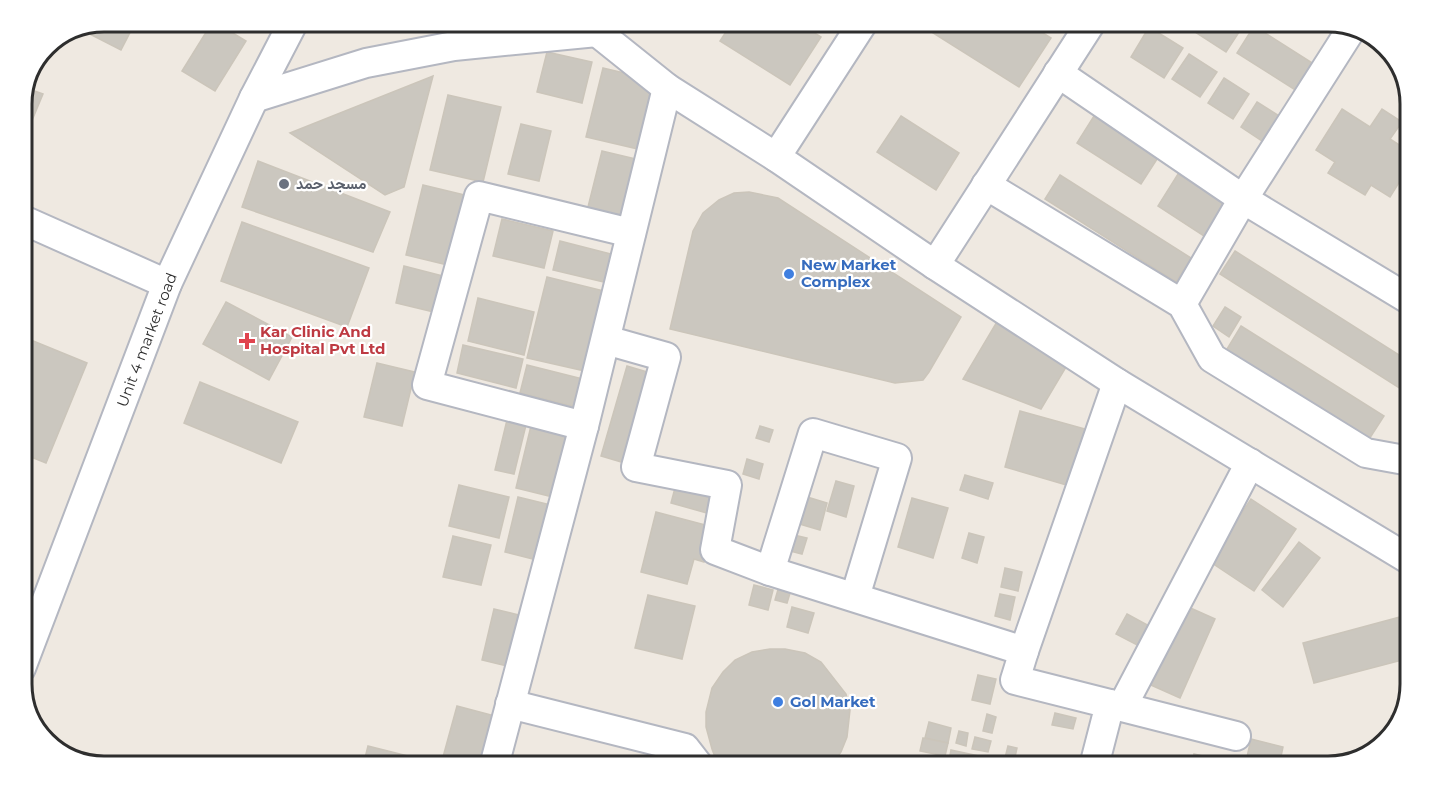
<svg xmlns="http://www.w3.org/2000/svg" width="1431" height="787" font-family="Montserrat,Vazirmatn,sans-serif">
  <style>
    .building { fill: #cbc7bf; stroke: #cbc5ba; stroke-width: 1.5 }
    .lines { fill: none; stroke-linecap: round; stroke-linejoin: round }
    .minor-casing { stroke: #b4b7c1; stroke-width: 32 }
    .minor { stroke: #fff; stroke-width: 28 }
    .worship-dot { fill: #6b7280; stroke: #fff; stroke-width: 2 }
    .shop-dot { fill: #3f7fe0; stroke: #fff; stroke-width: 2 }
    .health-dot { fill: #e0444e; stroke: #fff; stroke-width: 2 }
    .labels { text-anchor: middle; stroke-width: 4.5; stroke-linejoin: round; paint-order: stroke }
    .worship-label { font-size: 15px; font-weight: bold; fill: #5b616d; stroke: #fff; text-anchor: start }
    .shop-label { font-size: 15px; font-weight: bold; fill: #366cbe; stroke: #fff; text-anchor: start }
    .health-label { font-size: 15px; font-weight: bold; fill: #be3a42; stroke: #fff; text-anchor: start }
    .street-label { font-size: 15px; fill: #2e2e2e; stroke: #fff }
    .rim { fill: none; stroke: #2e2e2e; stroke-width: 3 }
  </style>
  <rect width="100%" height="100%" fill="#efe9e1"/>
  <g class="building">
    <polygon points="104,21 136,21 121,50 82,30"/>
    <polygon points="213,21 246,41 215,91 182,71"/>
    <polygon points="733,21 796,21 821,37 790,85 720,41"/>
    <polygon points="925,21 1024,21 1051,38 1019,87 922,26"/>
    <polygon points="1048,21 1071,21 1064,32"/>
    <polygon points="1178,21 1242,21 1245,23 1226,52"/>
    <polygon points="1254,26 1317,66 1300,93 1237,53"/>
    <polygon points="1149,27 1183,48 1164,78 1131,57"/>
    <polygon points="547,52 592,62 582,103 537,92"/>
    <polygon points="1189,54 1217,72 1200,97 1172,79"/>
    <polygon points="603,68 654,80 638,149 586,137"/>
    <polygon points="433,76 404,187 385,195 290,133"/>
    <polygon points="1224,78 1249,94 1233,119 1208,103"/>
    <polygon points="26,88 43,94 21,147 21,99"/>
    <polygon points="448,95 501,107 483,182 430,170"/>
    <polygon points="1257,102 1284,119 1268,145 1241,127"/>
    <polygon points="1342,109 1370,127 1382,109 1402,122 1390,139 1410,152 1410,165 1390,197 1371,185 1365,195 1328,173 1335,162 1316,150"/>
    <polygon points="901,116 959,153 936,190 877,152"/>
    <polygon points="1094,116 1159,156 1141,184 1077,143"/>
    <polygon points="521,124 551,131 539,181 508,174"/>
    <polygon points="602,151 636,159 621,224 586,215"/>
    <polygon points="258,161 390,212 373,252 242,207"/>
    <polygon points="1178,174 1228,205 1207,238 1158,206"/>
    <polygon points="1060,175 1191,258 1176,282 1045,199"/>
    <polygon points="423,185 469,196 452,266 406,255"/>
    <polygon points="749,192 778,198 961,317 929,372 923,380 895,383 670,329 693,231 703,213 719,200 734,193"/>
    <polygon points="502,219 553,231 544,268 493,256"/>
    <polygon points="242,222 369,268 347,327 221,281"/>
    <polygon points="560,241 611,254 604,282 553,270"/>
    <polygon points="1235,251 1410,362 1410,375 1401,389 1220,274"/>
    <polygon points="404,266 443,276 434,312 396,303"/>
    <polygon points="547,277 604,291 585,371 527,358"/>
    <polygon points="478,298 534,312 524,355 468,341"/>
    <polygon points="226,302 292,337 269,380 203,344"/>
    <polygon points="1225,307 1241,317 1229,337 1213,326"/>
    <polygon points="998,320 1069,362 1041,409 963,379"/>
    <polygon points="1241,326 1384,416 1366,444 1224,354"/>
    <polygon points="21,336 87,363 46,463 21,453"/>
    <polygon points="463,345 523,359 516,388 457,373"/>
    <polygon points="377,363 415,372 402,426 364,417"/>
    <polygon points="527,365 583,379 576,407 520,393"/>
    <polygon points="627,366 654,374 628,464 601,456"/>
    <polygon points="200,382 298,422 281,463 184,423"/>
    <polygon points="1020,411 1085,429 1070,486 1005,467"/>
    <polygon points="507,420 526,425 514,474 495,470"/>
    <polygon points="531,426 568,435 553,497 516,488"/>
    <polygon points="760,426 773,430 769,442 756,438"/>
    <polygon points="747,459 763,464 759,479 743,474"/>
    <polygon points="965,475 993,483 988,499 960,490"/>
    <polygon points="836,481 854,486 846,517 827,511"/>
    <polygon points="459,485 509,497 499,538 449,526"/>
    <polygon points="675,488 711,498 707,513 671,503"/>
    <polygon points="804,496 827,503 820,530 796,523"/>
    <polygon points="518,497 551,505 537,560 505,552"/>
    <polygon points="912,498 948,508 933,558 898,547"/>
    <polygon points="1251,499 1296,529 1254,591 1209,561"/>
    <polygon points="656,512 713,527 704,562 694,559 687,584 641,572"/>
    <polygon points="969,533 984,537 977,563 962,558"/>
    <polygon points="794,535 807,538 802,554 790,551"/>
    <polygon points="453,536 491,545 481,585 443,577"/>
    <polygon points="1299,542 1320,558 1283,607 1262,590"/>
    <polygon points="1005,568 1022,572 1018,591 1001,587"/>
    <polygon points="754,585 773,590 768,610 749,605"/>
    <polygon points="779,586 791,590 787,603 775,600"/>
    <polygon points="1000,594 1015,597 1010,620 995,616"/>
    <polygon points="648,595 695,606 682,659 635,648"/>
    <polygon points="1186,606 1215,619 1180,698 1151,685"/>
    <polygon points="792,607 814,613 808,633 787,627"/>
    <polygon points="494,609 523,616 511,667 482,660"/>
    <polygon points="1127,614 1153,628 1143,648 1116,634"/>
    <polygon points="1400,617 1410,652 1410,658 1314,683 1303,643"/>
    <polygon points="770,649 785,649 805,653 821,662 846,694 850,710 847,737 841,752 831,766 720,766 718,765 712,749 706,727 706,712 712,688 723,672 735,660 752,652"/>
    <polygon points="978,675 996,679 990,704 972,700"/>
    <polygon points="457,706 495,716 481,766 476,766 443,757"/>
    <polygon points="1055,713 1076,718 1073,729 1052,725"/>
    <polygon points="987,714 996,717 992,733 983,731"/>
    <polygon points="1402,714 1399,724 1394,729 1391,716"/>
    <polygon points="929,722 951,728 948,743 925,738"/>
    <polygon points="959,731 968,733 966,746 956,743"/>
    <polygon points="975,737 991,741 988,752 972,749"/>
    <polygon points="923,738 948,743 945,756 920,751"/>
    <polygon points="1251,739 1283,747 1279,766 1245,766"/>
    <polygon points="368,746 440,764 440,766 363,766"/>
    <polygon points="1008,746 1017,748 1013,766 1003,766"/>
    <polygon points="951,750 984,757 982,766 972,766 949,761"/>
    <polygon points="1194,754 1221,760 1220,766 1191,766"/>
    <polygon points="1021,756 1031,759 1029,766 1019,766"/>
    <polygon points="1036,760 1049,763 1049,766 1035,766"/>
  </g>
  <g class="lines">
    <g class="minor-casing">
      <g id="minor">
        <polyline points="588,21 597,32 667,88 776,157 935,265 1117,383 1410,560"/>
        <polyline points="1058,73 1243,199 1410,300"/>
        <polyline points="254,98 366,63 454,46 597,32"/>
        <polyline points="776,157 864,21"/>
        <polyline points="986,185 1182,304 1212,358 1366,453 1410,461"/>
        <polyline points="21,219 167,284"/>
        <polyline points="935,265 1092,21"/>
        <polyline points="1182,304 1243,199 1352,28"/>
        <polyline points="606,340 666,357 636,467 727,485 715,550 770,571 1024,651"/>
        <polyline points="584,426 427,385 479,196 631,233"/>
        <polyline points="770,571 813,433 897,458 855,597"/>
        <polyline points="21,668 167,284 254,98 294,21"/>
        <polyline points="510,704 685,748 699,766"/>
        <polyline points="1110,704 1236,736"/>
        <polyline points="1122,707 1250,463"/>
        <polyline points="494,766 584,426 667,88"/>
        <polyline points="1094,766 1110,704 1015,680 1024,651 1117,383"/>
      </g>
    </g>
    <use href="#minor" class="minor"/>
  </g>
  <circle class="worship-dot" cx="284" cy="184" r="6"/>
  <g class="shop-dot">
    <circle cx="789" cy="274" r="6"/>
    <circle cx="778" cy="702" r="6"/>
  </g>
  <path class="health-dot" d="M244 332h6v6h6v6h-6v6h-6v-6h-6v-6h6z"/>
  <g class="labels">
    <g class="worship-label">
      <text x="296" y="189">مسجد حمد</text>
    </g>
    <g class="shop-label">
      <text x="801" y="270">New Market<tspan x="801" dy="17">Complex</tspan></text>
      <text x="790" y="707">Gol Market</text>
    </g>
    <g class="health-label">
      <text x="260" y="337">Kar Clinic And<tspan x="260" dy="17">Hospital Pvt Ltd</tspan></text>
    </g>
    <g class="street-label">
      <text transform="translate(147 340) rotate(-69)" y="5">Unit 4 market road</text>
    </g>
  </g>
  <path d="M0 0H1431V787H0ZM104 32H1328A72 72 0 0 1 1400 104V684A72 72 0 0 1 1328 756H104A72 72 0 0 1 32 684V104A72 72 0 0 1 104 32Z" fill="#fff" fill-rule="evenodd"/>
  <path class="rim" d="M104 32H1328A72 72 0 0 1 1400 104V684A72 72 0 0 1 1328 756H104A72 72 0 0 1 32 684V104A72 72 0 0 1 104 32Z"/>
</svg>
